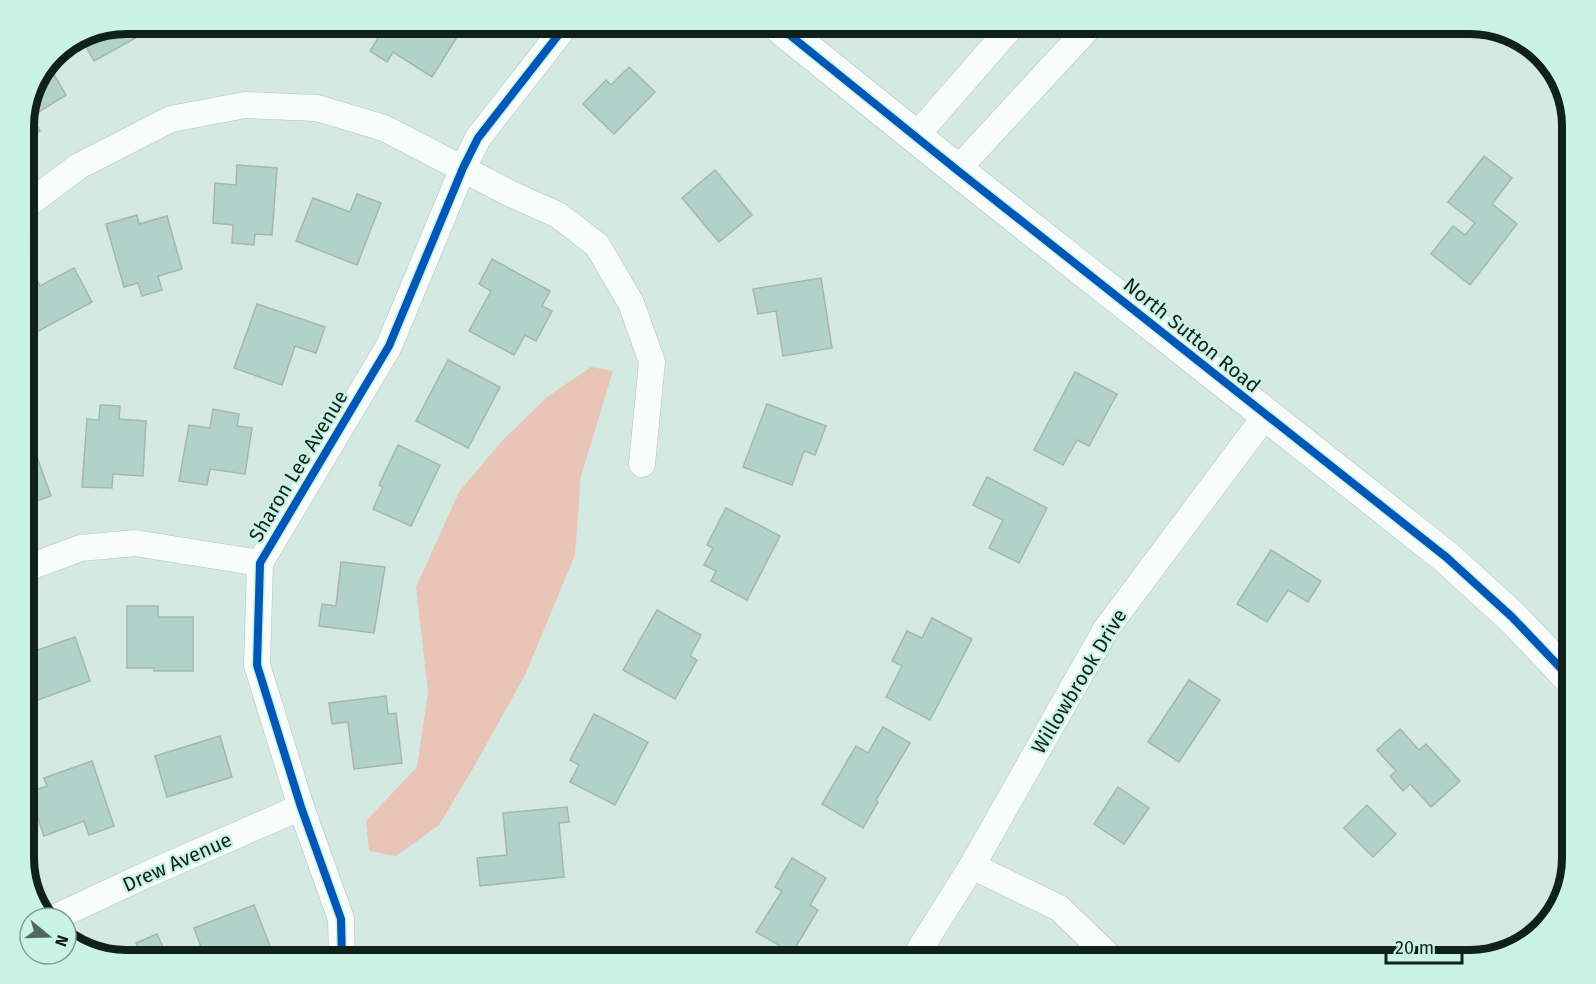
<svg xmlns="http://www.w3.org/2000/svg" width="1596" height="984" font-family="'Fira Sans',sans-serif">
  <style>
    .green { fill: #e8c5b6 }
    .building { fill: #b1d2c8; stroke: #a5b6b0; stroke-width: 1.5 }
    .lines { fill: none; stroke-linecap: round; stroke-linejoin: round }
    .street-casing { stroke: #b2c4bd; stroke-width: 27 }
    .secondary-casing { stroke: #b2c4bd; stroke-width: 34 }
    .street { stroke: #f8fcfa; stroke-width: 26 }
    .secondary { stroke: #f8fcfa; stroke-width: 33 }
    .cycleway-casing { stroke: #c9f3e4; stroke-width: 11 }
    .cycleway { stroke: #0057b8; stroke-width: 8 }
    .labels { text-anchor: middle; stroke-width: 4.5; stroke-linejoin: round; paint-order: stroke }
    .street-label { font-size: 20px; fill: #10201b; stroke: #c9f3e4 }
    .rim { fill: none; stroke: #10201b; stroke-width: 8 }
  </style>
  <rect width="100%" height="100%" fill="#d3e9e1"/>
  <polygon class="green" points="591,367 613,371 581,476 575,555 525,675 475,765 439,825 396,856 369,851 366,821 417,767 428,692 416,587 459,492 502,441 547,397"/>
  <g class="building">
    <polygon points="1408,24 1424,24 1416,32"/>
    <polygon points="383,30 446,30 457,37 432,77 393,52 387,62 370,51"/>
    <polygon points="148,31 94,61 80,36 87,32"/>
    <polygon points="49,66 66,95 32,116 40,131 24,140 24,120"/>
    <polygon points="629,67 655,92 614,134 583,104 606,80 611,85"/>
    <polygon points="1484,156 1512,178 1492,204 1517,224 1470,285 1431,254 1453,226 1465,235 1475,223 1448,202"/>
    <polygon points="237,165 277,168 272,235 255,234 254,245 232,243 233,225 213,223 215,183 236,185"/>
    <polygon points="715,170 752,215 719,242 682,198"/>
    <polygon points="357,194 381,203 357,265 296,241 313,198 350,212"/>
    <polygon points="137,215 139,224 167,216 182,269 158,276 162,290 142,296 138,283 124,287 106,224"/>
    <polygon points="492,259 550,291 542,306 552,311 536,341 525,335 514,355 469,331 491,291 479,284"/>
    <polygon points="74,268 92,302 33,334 24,318 24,279 34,274 40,286"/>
    <polygon points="821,278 832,348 783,356 776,311 758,314 753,289"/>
    <polygon points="257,304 325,327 316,353 295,346 282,385 234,368"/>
    <polygon points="448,360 500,387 468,448 416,421"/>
    <polygon points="1075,372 1117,394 1089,446 1077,440 1063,465 1034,450"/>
    <polygon points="767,404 826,426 815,455 804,451 792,485 743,467"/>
    <polygon points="100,405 120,406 119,419 146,421 143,476 113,474 112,488 82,487 87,419 99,420"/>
    <polygon points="213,409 239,414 237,426 252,428 245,474 210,469 207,485 179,481 189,425 210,428"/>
    <polygon points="398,445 440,465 411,526 373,509 383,487 379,485"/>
    <polygon points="33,446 51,496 24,505 24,449"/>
    <polygon points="987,477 1047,508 1019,563 989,548 1003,520 973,505"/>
    <polygon points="726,508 780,536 747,600 711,581 716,571 704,565 713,548 707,545"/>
    <polygon points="1271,550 1321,581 1308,602 1288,590 1267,622 1237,604"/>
    <polygon points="341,562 385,567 374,633 319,626 322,604 336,606"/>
    <polygon points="127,606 158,606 158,617 193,617 193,671 154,671 154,668 127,668"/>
    <polygon points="657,610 701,635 690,656 697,660 675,699 623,670"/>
    <polygon points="932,618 972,639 930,720 886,697 902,666 892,661 907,631 922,638"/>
    <polygon points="75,637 90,681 24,705 24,643 31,641 35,651"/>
    <polygon points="1189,680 1220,700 1179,762 1148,742"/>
    <polygon points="386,696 388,714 396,713 402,763 354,769 348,722 332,724 329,703"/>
    <polygon points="594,714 648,742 615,805 570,782 579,765 570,760"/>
    <polygon points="883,727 910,743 876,800 878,802 863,828 822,804 856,746 868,753"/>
    <polygon points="1400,729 1419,750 1426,744 1460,781 1431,807 1410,784 1403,791 1390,776 1396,771 1377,750"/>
    <polygon points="220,736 232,777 167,797 155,756"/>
    <polygon points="92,761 114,826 89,835 84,821 44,836 29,792 47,786 44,778"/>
    <polygon points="1118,787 1149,808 1124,844 1094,824"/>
    <polygon points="1367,805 1396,834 1373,857 1344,828"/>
    <polygon points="567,807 569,822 559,823 564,877 480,886 477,858 507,855 503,813"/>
    <polygon points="24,837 34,863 25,867 24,864"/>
    <polygon points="792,858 826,878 810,905 818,910 792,953 756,932 782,891 775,887"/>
    <polygon points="254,905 270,946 242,957 243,960 206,960 194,928"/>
    <polygon points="157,934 169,960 137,960 142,957 136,943"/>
    <polygon points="430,952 483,955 482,960 429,960"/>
  </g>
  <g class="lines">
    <g class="street-casing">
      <g id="street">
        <polyline points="916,136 1011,27"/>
        <polyline points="957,170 1090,26"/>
        <polyline points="24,207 79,166 171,119 245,105 317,108 384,128 509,193 558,215 597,245 631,303 652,362 642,464"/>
        <polyline points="24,569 81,548 135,543 260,563"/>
        <polyline points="972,866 1059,908 1113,960"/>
        <polyline points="54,918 146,875 301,807"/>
        <polyline points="342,960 341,919 301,807 257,665 260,563 389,346 463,168 478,138 563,29"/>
        <polyline points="913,960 972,866 1106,629 1266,415"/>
      </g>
    </g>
    <g class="secondary-casing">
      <polyline id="secondary" points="781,28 957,170 1446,557 1512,617 1572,680"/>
    </g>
    <use href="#street" class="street"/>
    <use href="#secondary" class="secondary"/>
    <g class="cycleway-casing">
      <g id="cycleway">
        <polyline points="781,28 957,170 1446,557 1512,617 1572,680"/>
        <polyline points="342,960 341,919 301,807 257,665 260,563 389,346 463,168 478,138 563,29"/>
      </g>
    </g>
    <use href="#cycleway" class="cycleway"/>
  </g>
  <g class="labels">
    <g class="street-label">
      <text transform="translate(1192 335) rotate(39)" y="7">North Sutton Road</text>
      <text transform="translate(298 466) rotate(-59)" y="7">Sharon Lee Avenue</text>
      <text transform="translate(1079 681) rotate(-59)" y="7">Willowbrook Drive</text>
      <text transform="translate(177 862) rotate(-24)" y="7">Drew Avenue</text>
    </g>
  </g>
  <path d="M0 0H1596V984H0ZM126 34H1470A92 92 0 0 1 1562 126V858A92 92 0 0 1 1470 950H126A92 92 0 0 1 34 858V126A92 92 0 0 1 126 34Z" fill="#c9f3e4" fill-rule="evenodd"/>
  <path class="rim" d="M126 34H1470A92 92 0 0 1 1562 126V858A92 92 0 0 1 1470 950H126A92 92 0 0 1 34 858V126A92 92 0 0 1 126 34Z"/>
  <g transform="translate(48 936) rotate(109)"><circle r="28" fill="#c9f3e4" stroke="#7f9f94" stroke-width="1.5"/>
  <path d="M0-4.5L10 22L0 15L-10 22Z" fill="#546660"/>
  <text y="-9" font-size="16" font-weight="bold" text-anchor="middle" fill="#10201b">N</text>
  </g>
  <path d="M1386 954v9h76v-9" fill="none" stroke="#10201b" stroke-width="3"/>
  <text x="1395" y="954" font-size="18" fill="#10201b" stroke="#c9f3e4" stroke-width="4.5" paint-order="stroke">20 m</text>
</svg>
